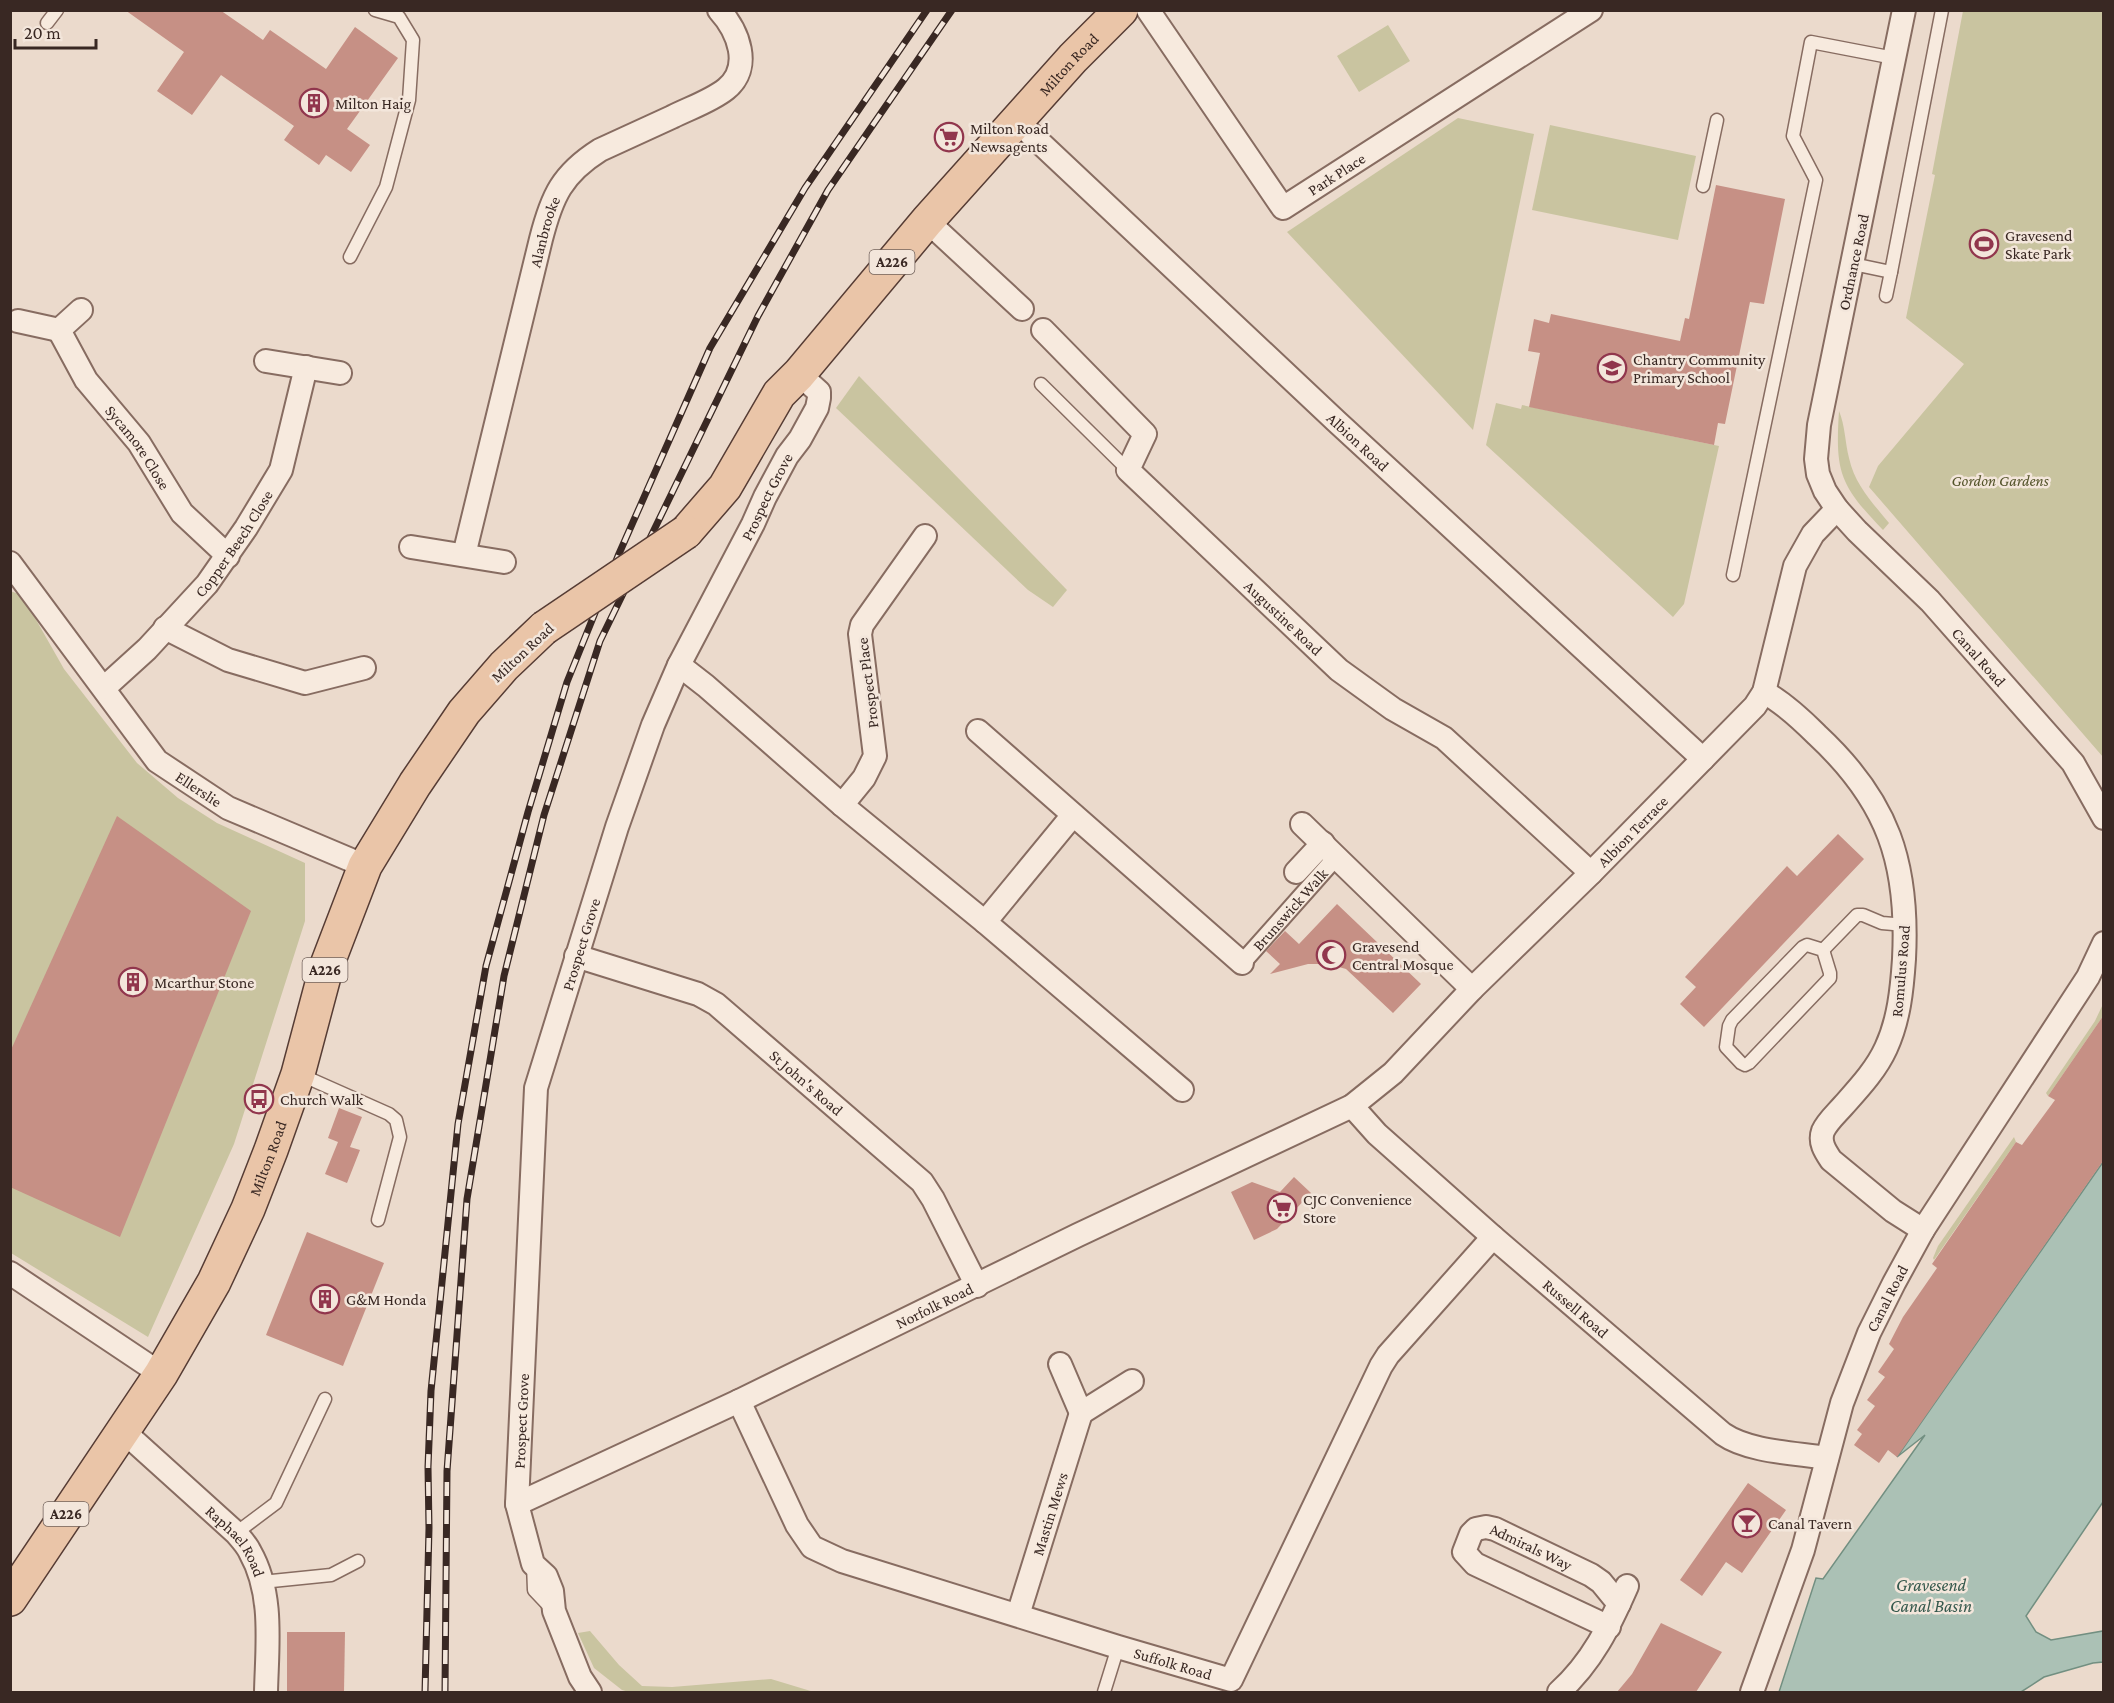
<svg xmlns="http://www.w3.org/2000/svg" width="2114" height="1703" font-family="'Crimson Pro',serif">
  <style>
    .green { fill: #c9c4a0 }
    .water { fill: #abc1b5; stroke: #728f81; stroke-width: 1.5 }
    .building { fill: #c69085 }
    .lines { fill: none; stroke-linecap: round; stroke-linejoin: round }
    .service-casing { stroke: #876c61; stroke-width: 15 }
    .pedestrian-casing { stroke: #876c61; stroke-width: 20 }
    .minor-casing { stroke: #876c61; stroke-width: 26 }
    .primary-casing { stroke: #563c34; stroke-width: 36 }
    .service { stroke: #f7eade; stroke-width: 12 }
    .pedestrian { stroke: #f7eade; stroke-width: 16 }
    .minor { stroke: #f7eade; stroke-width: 22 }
    .primary { stroke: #eac5a8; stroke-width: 33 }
    .rail-casing { stroke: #392823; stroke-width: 7 }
    .rail { stroke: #f3e6db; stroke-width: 4.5; stroke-dasharray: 14; stroke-linecap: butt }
    .primary-bridge-casing { stroke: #563c34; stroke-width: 36; stroke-linecap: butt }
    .primary-bridge { stroke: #eac5a8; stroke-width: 33 }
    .labels { text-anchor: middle; stroke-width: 5; stroke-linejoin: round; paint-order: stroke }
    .shield { fill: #f3e6db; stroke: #71615a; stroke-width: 1.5 }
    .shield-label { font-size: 15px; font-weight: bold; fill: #392823 }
    .street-label { font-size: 16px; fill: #392823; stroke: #f3e6db }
    .poi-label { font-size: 16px; fill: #392823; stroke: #f3e6db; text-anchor: start }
    .park-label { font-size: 16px; font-style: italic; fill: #54542b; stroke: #f3e6db }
    .water-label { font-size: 18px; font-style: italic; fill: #34584c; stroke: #f3e6db }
  </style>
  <rect width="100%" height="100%" fill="#ebdacc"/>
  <g class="green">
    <polygon points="1963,11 2103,11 2103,757 1869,487 1878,466 1964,364 1906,318 1935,175 1932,174"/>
    <polygon points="1388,25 1410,61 1359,92 1337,56"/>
    <polygon points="1458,118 1534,134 1473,430 1287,232"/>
    <polygon points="1550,125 1696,156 1678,240 1532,210"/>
    <polygon points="859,376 1067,590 1053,607 1028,590 836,408"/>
    <polygon points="1496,403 1521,409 1522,405 1719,446 1684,604 1673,617 1486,445"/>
    <path d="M1839 411C1845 425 1845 442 1849 458 1855 485 1872 502 1889 523L1883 530C1840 485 1835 473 1839 411Z"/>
    <polygon points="10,591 22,595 64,669 137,763 178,798 217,823 305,863 305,921 234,1144 148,1337 11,1253"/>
    <polygon points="2103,1004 2103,1016 2048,1096 2046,1093 2095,1021"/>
    <polygon points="2014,1137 2016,1142 1934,1260 1933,1258 1938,1246"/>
    <polygon points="590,1631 619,1665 642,1686 672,1687 771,1679 814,1692 629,1692 622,1690 594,1668 578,1633"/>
  </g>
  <polygon class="water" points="2103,1162 2103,1502 2026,1616 2036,1632 2051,1640 2103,1631 2103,1662 2093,1663 2044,1677 2021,1692 1779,1692 1816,1578 1823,1579 1925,1435 1897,1457"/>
  <g class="building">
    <polygon points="125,10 220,10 263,40 270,30 326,69 355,27 398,58 347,129 370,145 351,172 326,155 319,165 284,140 294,126 221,75 192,115 157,91 184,52"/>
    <polygon points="1716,185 1785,199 1764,304 1750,302 1725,424 1718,423 1714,445 1529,407 1540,353 1528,351 1534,319 1549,323 1551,314 1680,341 1685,318 1689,319"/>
    <polygon points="117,816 251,911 120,1237 10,1187 10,1052"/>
    <polygon points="1838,834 1864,859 1704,1027 1680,1004 1696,987 1685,977 1787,866 1797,876"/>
    <polygon points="1337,904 1421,984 1393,1013 1346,969 1328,964 1308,964 1270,974 1280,964 1266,951 1285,931 1299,944"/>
    <polygon points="2103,1016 2103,1161 1897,1457 1888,1450 1879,1463 1854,1445 1862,1434 1857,1430 1875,1406 1867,1400 1885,1377 1878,1372 1894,1349 1889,1344 1903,1317 1937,1268 1932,1264 2016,1142 2022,1145 2055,1100 2048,1096"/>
    <polygon points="339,1108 362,1117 350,1147 360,1150 347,1183 325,1174 338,1142 328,1138"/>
    <polygon points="1294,1177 1311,1193 1277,1229 1254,1240 1231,1192 1252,1182 1280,1192"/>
    <polygon points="307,1232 384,1263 343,1366 266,1335"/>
    <polygon points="1748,1483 1786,1510 1742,1573 1726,1562 1702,1596 1680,1580"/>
    <polygon points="1661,1623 1722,1652 1696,1692 1617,1692 1632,1674"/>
    <polygon points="287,1632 345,1632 344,1692 287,1692"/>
  </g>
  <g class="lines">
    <g class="service-casing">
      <g id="service">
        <polyline points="47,23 57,10"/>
        <polyline points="1703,186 1717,120"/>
        <polyline points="350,257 386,187 409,100 413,40 399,17 375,10"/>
        <polyline points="1853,264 1891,272 1942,10"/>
        <polyline points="1886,296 1891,272"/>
        <polyline points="1041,384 1128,470"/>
        <polyline points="1733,575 1816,180 1793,136 1811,42 1894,58"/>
        <polygon points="1807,945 1823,950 1830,973 1830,978 1749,1063 1745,1065 1741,1063 1726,1047 1729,1026 1732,1020 1803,947"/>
        <polyline points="1823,950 1857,915 1863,915 1882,923 1905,925"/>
        <polyline points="299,1074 389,1114 396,1120 400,1137 378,1220"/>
        <polyline points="236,1533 276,1503 325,1399"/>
        <polyline points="533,1564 534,1590 552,1609"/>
        <polyline points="262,1582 331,1575 358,1561"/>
        <polyline points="1104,1692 1118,1647"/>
      </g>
    </g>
    <g class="pedestrian-casing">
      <g id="pedestrian">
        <path id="s1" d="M1242 963 1337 856"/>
      </g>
    </g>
    <g class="minor-casing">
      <g id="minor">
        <path id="s2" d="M1148 10 1283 208 1591 10"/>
        <path id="s3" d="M1904 10 1819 425 1816 459 1818 474 1825 491 1837 509 1857 531 1930 601 2073 763 2104 818"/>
        <path id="s4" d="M1017 121 1336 421 1703 759"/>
        <polyline points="927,221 1022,309"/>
        <polyline points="18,321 59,330 81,310"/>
        <path id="s5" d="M59 330 86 380 139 443 182 513 228 556"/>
        <path id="s6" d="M1043 330 1145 434 1128 470 1339 670 1393 709 1444 738 1591 873"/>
        <polyline points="266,361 340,373"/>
        <polyline points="411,547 504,562"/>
        <path id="s7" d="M464 555 541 239C552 196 562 174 600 150 624 139 648 128 672 117 690 108 711 101 726 89 753 67 738 31 719 10"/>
        <path id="s8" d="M10 563 157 761 228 808 365 866"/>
        <polyline points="165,628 228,660 305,683 364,668"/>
        <polyline points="679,665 706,686 842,805 985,922 1182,1090"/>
        <path id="s9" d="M104 688 147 649 207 584 246 528 281 470 306 367"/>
        <path d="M1764 692C1784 703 1801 719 1817 735 1888 801 1909 863 1904 959 1902 989 1899 1020 1886 1048 1876 1070 1859 1088 1843 1106 1836 1114 1827 1122 1823 1131 1819 1142 1825 1151 1831 1160L1893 1211 1923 1230"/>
        <polyline points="978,731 1242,963"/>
        <polyline points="842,805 864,778 875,756 860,634 862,625 925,536"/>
        <polyline points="1302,824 1472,989"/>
        <polyline points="1296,872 1323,843"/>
        <polyline points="985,922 1073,815"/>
        <path id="s10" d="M576 956 698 994 716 1004 922 1182 933 1199 977 1286"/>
        <path id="s11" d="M1352 1106 1377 1134 1493 1237 1723 1434C1749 1452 1796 1453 1827 1458"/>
        <polyline points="10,1273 161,1374"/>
        <polyline points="1060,1364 1081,1413 1132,1381"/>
        <path id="s12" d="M739 1401 797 1525 812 1547 842 1561 1118 1647 1231 1680 1381 1366 1388 1355 1493 1237"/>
        <path id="s13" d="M122 1430 236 1533C241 1539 247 1545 250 1552 274 1594 267 1646 266 1692"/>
        <path id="s14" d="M517 1504 739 1401 1078 1235 1352 1106 1393 1073 1472 989 1591 873 1755 706 1764 692 1795 566 1813 534 1837 509"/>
        <path id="s15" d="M1018 1615 1081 1413"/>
        <path id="s16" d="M1609 1627 1475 1564 1464 1552 1471 1534 1476 1529 1486 1527 1495 1529 1591 1575 1601 1582 1619 1604"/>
        <path id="s17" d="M590 1692 580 1677 554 1611 552 1591 546 1576 533 1564 517 1504 536 1088 617 827 653 725 679 665 753 524 765 497 787 456 800 439 817 408 819 398V392L799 374"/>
        <path d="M1559 1692C1592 1662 1609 1627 1627 1586"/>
        <path id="s18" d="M1752 1692 1803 1550 1842 1403 1869 1333 1894 1283 1923 1230 2088 977 2104 943"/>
      </g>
    </g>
    <g class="primary-casing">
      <g id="primary">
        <path id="s19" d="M686 532 725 487 779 394 799 374 927 221 1073 58 1121 10"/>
        <path id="s20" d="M10 1599 161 1374 214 1282 248 1209 271 1150 298 1074 327 965 365 866 415 784 464 712 504 666 544 628"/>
      </g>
    </g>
    <use href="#service" class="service"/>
    <use href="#pedestrian" class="pedestrian"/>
    <use href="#minor" class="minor"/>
    <use href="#primary" class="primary"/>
    <g class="rail-casing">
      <g id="rail">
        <polyline points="425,1692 429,1528 428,1467 431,1391 458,1124 486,966 528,812 567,682 618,556 710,348 805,188 927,10"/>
        <polyline points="445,1692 447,1471 467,1199 504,976 544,815 600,641 758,316 828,190 952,10"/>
      </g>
    </g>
    <use href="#rail" class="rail"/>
    <g class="primary-bridge-casing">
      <polyline id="primary-bridge" points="544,628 686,532"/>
    </g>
    <use href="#primary-bridge" class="primary-bridge"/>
  </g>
  <defs>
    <g id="building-ring" transform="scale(1.5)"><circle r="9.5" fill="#f3e6db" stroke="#91364d" stroke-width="1.5"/><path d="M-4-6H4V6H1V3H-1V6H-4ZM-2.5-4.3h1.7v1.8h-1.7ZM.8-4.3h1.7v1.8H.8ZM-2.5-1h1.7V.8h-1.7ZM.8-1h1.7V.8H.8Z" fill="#91364d"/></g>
    <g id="supermarket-ring" transform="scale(1.5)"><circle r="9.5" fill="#f3e6db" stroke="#91364d" stroke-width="1.5"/><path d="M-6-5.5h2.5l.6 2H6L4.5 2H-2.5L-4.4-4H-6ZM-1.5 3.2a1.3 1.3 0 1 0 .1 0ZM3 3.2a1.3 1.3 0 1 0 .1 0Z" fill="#91364d"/></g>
    <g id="stadium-ring" transform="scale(1.5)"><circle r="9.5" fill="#f3e6db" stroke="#91364d" stroke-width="1.5"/><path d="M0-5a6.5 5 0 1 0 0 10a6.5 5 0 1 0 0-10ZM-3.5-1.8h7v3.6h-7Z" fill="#91364d"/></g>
    <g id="school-ring" transform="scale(1.5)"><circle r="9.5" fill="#f3e6db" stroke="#91364d" stroke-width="1.5"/><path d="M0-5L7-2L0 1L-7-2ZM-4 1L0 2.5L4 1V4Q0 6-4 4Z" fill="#91364d"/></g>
    <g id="mosque-ring" transform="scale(1.5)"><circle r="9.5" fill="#f3e6db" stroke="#91364d" stroke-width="1.5"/><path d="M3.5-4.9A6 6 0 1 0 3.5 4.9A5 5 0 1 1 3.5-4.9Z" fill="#91364d"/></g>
    <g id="bus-ring" transform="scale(1.5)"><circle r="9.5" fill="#f3e6db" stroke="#91364d" stroke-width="1.5"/><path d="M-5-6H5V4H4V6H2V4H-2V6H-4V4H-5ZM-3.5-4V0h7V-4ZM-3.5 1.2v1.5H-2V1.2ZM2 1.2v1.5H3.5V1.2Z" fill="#91364d"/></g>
    <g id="bar-ring" transform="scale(1.5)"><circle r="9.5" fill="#f3e6db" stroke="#91364d" stroke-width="1.5"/><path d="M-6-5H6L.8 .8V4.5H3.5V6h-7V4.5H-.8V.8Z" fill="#91364d"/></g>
  </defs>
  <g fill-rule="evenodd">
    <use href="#building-ring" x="314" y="103"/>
    <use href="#supermarket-ring" x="949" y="137"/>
    <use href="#stadium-ring" x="1984" y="244"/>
    <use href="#school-ring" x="1612" y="368"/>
    <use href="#mosque-ring" x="1331" y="955"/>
    <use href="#building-ring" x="133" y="982"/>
    <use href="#bus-ring" x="259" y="1099"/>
    <use href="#supermarket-ring" x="1282" y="1208"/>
    <use href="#building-ring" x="325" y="1299"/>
    <use href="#bar-ring" x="1747" y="1523"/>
  </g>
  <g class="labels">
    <g class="shield">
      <rect x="869.5" y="250" width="45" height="24" rx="4.5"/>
      <rect x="302.5" y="958" width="45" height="24" rx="4.5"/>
      <rect x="43.5" y="1502" width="45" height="24" rx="4.5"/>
    </g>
    <g class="shield-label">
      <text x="892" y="267">A226</text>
      <text x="325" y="975">A226</text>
      <text x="66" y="1519">A226</text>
    </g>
    <g class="street-label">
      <text dy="6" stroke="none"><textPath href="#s19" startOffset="606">Milton Road</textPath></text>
      <text dy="6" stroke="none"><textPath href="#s2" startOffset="303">Park Place</textPath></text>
      <text dy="6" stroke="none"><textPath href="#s7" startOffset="333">Alanbrooke</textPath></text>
      <text transform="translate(1853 262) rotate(-78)" y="6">Ordnance Road</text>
      <text dy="6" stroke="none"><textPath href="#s4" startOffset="468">Albion Road</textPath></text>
      <text dy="6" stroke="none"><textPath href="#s5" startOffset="142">Sycamore Close</textPath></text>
      <text dy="6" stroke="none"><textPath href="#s17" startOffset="1258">Prospect Grove</textPath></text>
      <text dy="6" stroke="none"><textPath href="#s9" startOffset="195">Copper Beech Close</textPath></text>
      <text dy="6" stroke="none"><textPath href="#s6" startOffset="400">Augustine Road</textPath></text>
      <text transform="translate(522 652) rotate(-43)" y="6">Milton Road</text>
      <text dy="6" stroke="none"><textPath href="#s3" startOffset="718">Canal Road</textPath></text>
      <text transform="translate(867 683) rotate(-97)" y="6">Prospect Place</text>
      <text dy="6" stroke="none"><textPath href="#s8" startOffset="297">Ellerslie</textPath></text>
      <text dy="6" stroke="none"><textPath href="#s14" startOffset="1318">Albion Terrace</textPath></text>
      <text dy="6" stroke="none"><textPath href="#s1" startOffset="72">Brunswick Walk</textPath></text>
      <text dy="6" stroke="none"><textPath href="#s17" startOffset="772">Prospect Grove</textPath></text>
      <text transform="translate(1900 971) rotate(-85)" y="6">Romulus Road</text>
      <text dy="6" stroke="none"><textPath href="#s10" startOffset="268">St John's Road</textPath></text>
      <text dy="6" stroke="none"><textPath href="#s20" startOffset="512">Milton Road</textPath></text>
      <text dy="6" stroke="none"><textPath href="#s18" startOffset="417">Canal Road</textPath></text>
      <text dy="6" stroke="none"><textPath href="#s14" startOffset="462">Norfolk Road</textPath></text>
      <text dy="6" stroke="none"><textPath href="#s11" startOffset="302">Russell Road</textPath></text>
      <text dy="6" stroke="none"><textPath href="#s17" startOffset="288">Prospect Grove</textPath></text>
      <text dy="6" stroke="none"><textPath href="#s15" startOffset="106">Mastin Mews</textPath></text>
      <text dy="6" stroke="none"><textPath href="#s13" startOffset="160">Raphael Road</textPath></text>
      <text dy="6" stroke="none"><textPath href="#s16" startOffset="250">Admirals Way</textPath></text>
      <text dy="6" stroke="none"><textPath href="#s12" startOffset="543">Suffolk Road</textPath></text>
    </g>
    <g class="poi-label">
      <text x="335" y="109">Milton Haig</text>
      <text x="970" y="134">Milton Road<tspan x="970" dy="18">Newsagents</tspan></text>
      <text x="2005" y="241">Gravesend<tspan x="2005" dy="18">Skate Park</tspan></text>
      <text x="1633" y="365">Chantry Community<tspan x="1633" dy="18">Primary School</tspan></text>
      <text x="1352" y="952">Gravesend<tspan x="1352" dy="18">Central Mosque</tspan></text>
      <text x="154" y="988">Mcarthur Stone</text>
      <text x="280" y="1105">Church Walk</text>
      <text x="1303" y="1205">CJC Convenience<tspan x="1303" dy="18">Store</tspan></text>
      <text x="346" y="1305">G&amp;M Honda</text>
      <text x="1768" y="1529">Canal Tavern</text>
    </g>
    <g class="park-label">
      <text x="2000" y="486">Gordon Gardens</text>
    </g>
    <g class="water-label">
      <text x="1931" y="1591">Gravesend<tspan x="1931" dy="21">Canal Basin</tspan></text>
    </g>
  </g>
  <rect width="2114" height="1703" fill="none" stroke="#392823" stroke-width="24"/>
  <path d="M15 39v9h81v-9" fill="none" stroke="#392823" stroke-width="3"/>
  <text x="24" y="39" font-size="18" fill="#392823" stroke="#f3e6db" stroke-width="4.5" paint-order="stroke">20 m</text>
</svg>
